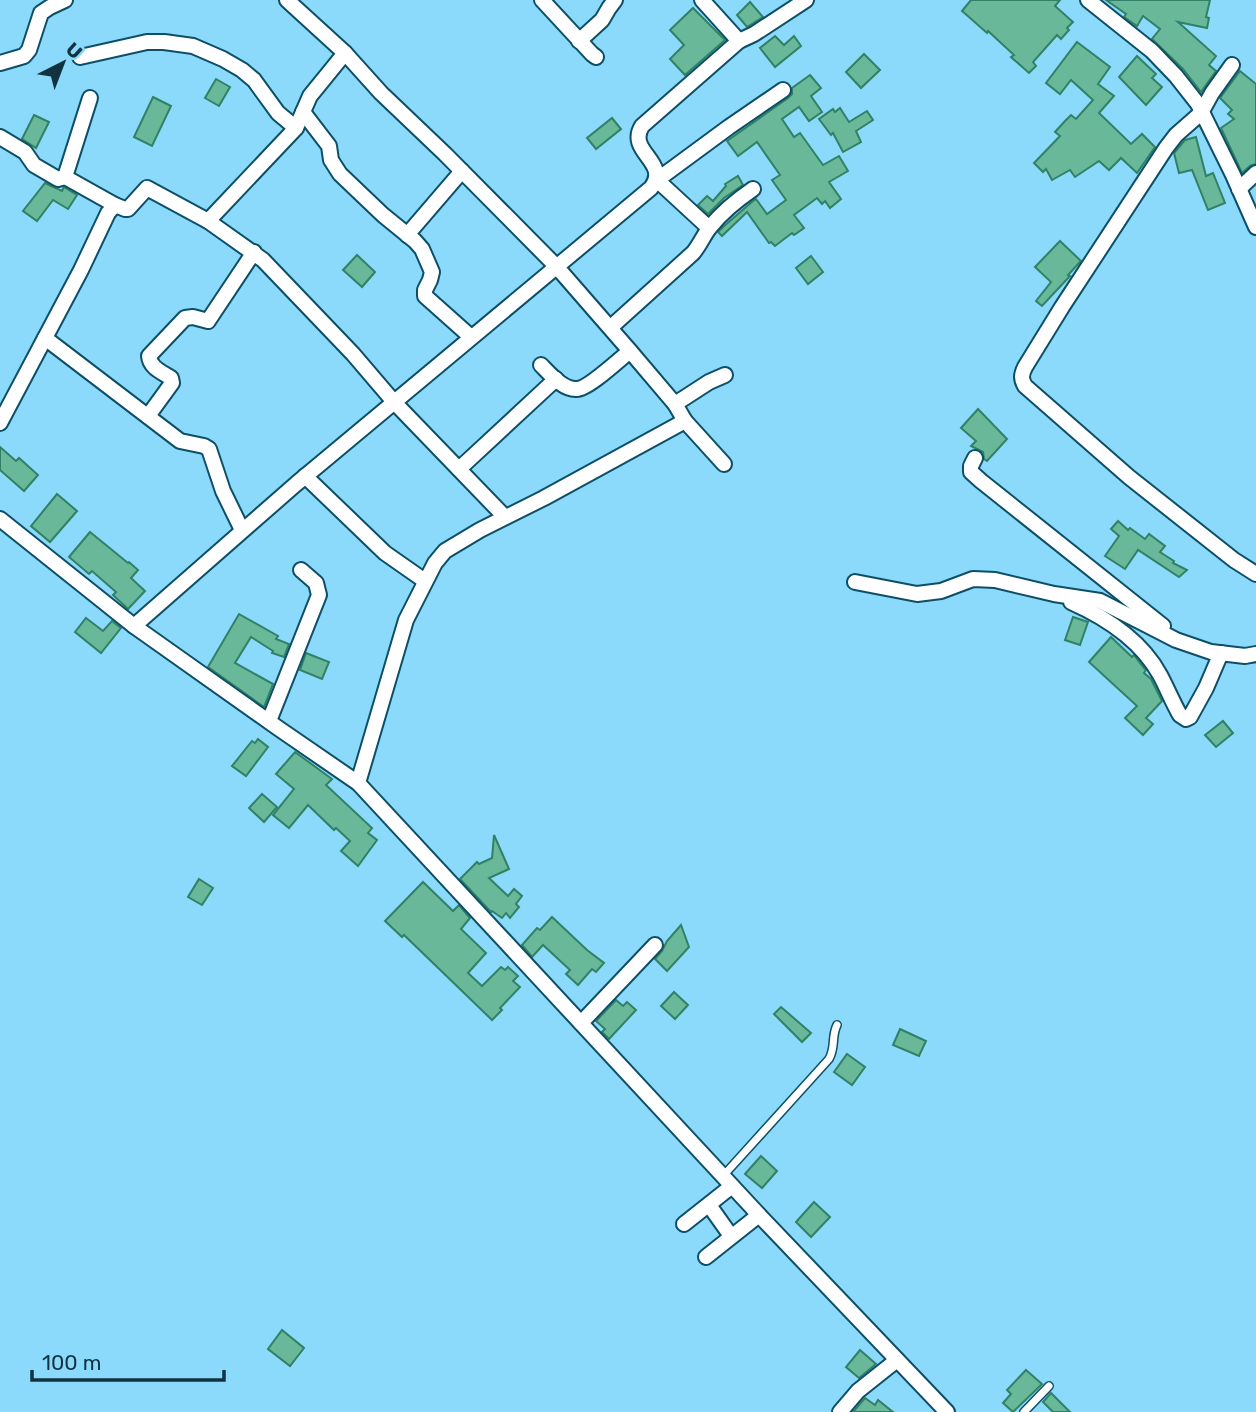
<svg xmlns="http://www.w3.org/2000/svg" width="1256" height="1412" font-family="Rubik,sans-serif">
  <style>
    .building { fill: #68b899; stroke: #308165; stroke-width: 2 }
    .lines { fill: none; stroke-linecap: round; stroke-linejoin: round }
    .lane-casing { stroke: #0c4f66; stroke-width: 10 }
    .street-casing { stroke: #0c4f66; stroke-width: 18 }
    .lane { stroke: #fff; stroke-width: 7 }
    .street { stroke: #fff; stroke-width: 14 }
  </style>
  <rect width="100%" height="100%" fill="#8bd9fb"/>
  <g class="building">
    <polygon points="971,0 1060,0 1055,6 1073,22 1067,28 1069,30 1061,39 1057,35 1033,62 1036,66 1029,73 1011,57 1014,55 988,31 987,33 962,11"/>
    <polygon points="1106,0 1210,0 1206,17 1209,18 1207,28 1178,22 1216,56 1209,65 1216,71 1201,92 1183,69 1152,39 1160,29 1143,16 1137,26 1124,17 1126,14"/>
    <polygon points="750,2 763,17 747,27 737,15"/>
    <polygon points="693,8 725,40 685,75 670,59 684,45 670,30"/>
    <polygon points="775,36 784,45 794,36 801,46 775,67 760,48"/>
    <polygon points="1077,42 1110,67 1098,84 1114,96 1099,113 1131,144 1142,134 1155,147 1137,173 1121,158 1109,170 1099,161 1075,177 1070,170 1052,180 1046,169 1043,172 1034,163 1060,136 1055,132 1065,121 1071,115 1076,119 1093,100 1071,80 1060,94 1046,83"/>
    <polygon points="864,54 880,70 861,88 846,72"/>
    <polygon points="1137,56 1156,74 1152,78 1162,87 1146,105 1119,77"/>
    <polygon points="1240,71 1256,84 1256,164 1250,166 1242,173 1221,128 1234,119 1228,114 1232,110 1220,98"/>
    <polygon points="810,75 821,88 811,96 822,112 809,121 799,107 782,119 794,137 800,133 823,165 839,156 848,171 829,182 841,199 830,208 825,201 822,204 817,198 794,215 804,228 794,235 792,233 775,246 771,242 769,243 747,212 722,236 718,232 723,227 753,201 756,199 767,214 786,200 772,180 780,175 757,142 738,156 727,141 788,98 792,94 792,88"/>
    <polygon points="216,79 230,87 219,106 205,98"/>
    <polygon points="153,97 171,106 152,146 134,137"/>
    <polygon points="840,108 849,122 867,111 873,120 856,131 861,142 843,152 833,133 831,135 819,119 833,109 835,112"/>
    <polygon points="34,115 49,122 36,148 22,139"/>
    <polygon points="612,118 621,129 596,149 587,138"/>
    <polygon points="1196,137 1206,176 1213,173 1225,203 1208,210 1192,170 1179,173 1174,153 1185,140"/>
    <polygon points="738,176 743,185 724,198 708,214 698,205 707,196 713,201 726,186 725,184"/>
    <polygon points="45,183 62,191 64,187 77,195 68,209 53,200 37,221 23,211"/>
    <polygon points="1060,241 1081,261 1068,275 1070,276 1042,306 1036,301 1051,282 1035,267"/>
    <polygon points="357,255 375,272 362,287 343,270"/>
    <polygon points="811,256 823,272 808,284 796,268"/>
    <polygon points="978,409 1007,439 987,461 984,459 983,452 971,446 976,441 961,428"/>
    <polygon points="0,447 16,461 19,458 38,475 24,491 0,470"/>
    <polygon points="57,494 77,511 50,542 31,526"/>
    <polygon points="1118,521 1128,530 1130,528 1145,539 1149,534 1165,546 1160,552 1174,561 1173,563 1187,570 1179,577 1138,550 1125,569 1105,556 1119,536 1111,529"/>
    <polygon points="90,532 128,563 129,562 138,570 131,578 145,591 128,609 113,595 116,592 92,571 89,574 69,557"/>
    <polygon points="239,614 278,636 276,639 289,644 284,657 272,653 273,651 251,637 235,663 273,684 264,707 208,667"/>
    <polygon points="1073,617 1088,622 1080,645 1065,640"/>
    <polygon points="86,618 103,631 112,621 121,628 101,653 75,632"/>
    <polygon points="1111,637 1132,657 1134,655 1144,668 1146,670 1144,673 1151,679 1162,701 1146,718 1153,724 1143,735 1125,718 1137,706 1089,662"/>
    <polygon points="306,653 329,662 322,679 300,670"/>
    <polygon points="1223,721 1233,733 1216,747 1205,735"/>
    <polygon points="258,739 268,747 246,776 232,766 252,741 255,743"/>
    <polygon points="295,752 332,779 326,785 372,828 368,833 377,840 358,866 341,851 350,841 336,828 334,830 308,805 289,828 273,815 294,789 276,774"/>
    <polygon points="262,794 277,807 264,822 249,808"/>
    <polygon points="494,835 509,869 489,878 508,896 514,889 522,896 516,904 519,907 510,918 506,913 502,918 492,911 491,912 460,879 477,862 479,864 492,858"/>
    <polygon points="199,879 213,888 202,905 188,897"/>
    <polygon points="423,882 453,911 459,905 470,918 461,929 486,953 468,973 482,986 501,967 505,970 508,967 518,976 513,981 520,987 500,1008 502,1010 492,1020 404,935 402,937 385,921"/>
    <polygon points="552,917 587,950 604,963 596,972 592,969 578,985 566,974 570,970 543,945 532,957 522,945 537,928 540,930"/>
    <polygon points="681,925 689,947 667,971 655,959 662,951 667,941"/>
    <polygon points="674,992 688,1005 675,1019 661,1006"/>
    <polygon points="616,1000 623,1006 627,1002 636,1010 609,1039 602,1032 605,1029 596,1021"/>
    <polygon points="781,1007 811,1033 802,1042 774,1014"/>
    <polygon points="900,1029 926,1041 919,1056 893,1045"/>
    <polygon points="847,1054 865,1067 852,1085 834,1072"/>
    <polygon points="761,1156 777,1171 762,1188 745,1174"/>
    <polygon points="814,1202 830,1217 811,1237 796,1222"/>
    <polygon points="282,1330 304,1348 290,1366 268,1349"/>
    <polygon points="860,1350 876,1364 859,1378 846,1367"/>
    <polygon points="1026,1370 1042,1384 1013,1412 1003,1403 1011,1394 1007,1390"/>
    <polygon points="1051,1393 1070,1412 1053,1412 1043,1402"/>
    <polygon points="865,1398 875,1405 878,1400 893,1412 853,1412"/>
  </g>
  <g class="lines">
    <g class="lane-casing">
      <g id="lane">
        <path d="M723 1176 829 1059C836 1047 831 1037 837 1025"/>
        <polyline points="1024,1412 1049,1386"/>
      </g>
    </g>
    <g class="street-casing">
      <g id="street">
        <polyline points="287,0 345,53 381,93 445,154 556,266 630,351 675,404 685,421 724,464"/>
        <polyline points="542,0 592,54 596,57"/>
        <polyline points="702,0 739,41"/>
        <polyline points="1088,0 1152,51 1176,76 1198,104 1233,175 1256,227"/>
        <polyline points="579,41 602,20 609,8 615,0"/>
        <polyline points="80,57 147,42 164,42 193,46 223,59 242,70 254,80 278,113 296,128"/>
        <polyline points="0,63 24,56 29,50 41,13 50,7 65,0"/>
        <path d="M1232 65 1212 93 1201 113 1176 135 1166 148 1062 307 1025 367C1021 375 1021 379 1025 386L1129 477 1234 560 1256 574"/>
        <polyline points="303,112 329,146 331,160 340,174 383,215 415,241 422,249 432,272 430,280 425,290 425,296 471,337"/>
        <polyline points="0,137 25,152 34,165 58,179 65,177 115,205"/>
        <polyline points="65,177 90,98"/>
        <polyline points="1239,189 1256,173"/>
        <polyline points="208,221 296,128 310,96 345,53"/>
        <polyline points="709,228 657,180 729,127 783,90"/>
        <polyline points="407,235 462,171"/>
        <path d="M611 327 693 253C700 245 704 234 711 226 724 210 737 200 753 189"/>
        <polyline points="45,338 180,441 204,446 209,449 223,491 242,530"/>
        <path d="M541 365C550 374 563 390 577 389 588 389 620 359 630 351"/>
        <polyline points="675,404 709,382 725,375"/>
        <path d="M148 416 172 383 171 378C162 372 150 368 149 356L185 318 193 317 208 321 254 252"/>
        <polyline points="0,423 81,270 108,213 115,205 125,209 128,209 147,188 208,221 263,260 353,354 394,402 505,517"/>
        <polyline points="975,458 971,466 971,472 981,481 1163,626"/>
        <polyline points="459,469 556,379"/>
        <polyline points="305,476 385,553 425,581"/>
        <polyline points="0,519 134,626 278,728 358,783 759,1215 947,1412"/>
        <polyline points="855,582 917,594 941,591 973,579 995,580 1054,594 1100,601 1176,640 1211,652 1245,656 1256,654"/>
        <path d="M1071 602C1107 618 1141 640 1160 675 1167 688 1173 703 1180 715L1186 719 1190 717 1206 688 1221 653"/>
        <path d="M134 626 296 484 651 188C671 162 626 152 642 126L739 41 754 34 806 0"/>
        <polyline points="269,721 319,595 316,583 301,570"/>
        <polyline points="358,783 406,620 435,563 445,551 480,530 544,498 685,421"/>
        <polyline points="581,1023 655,945"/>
        <polyline points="709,1205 731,1236"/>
        <polyline points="684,1224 732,1186"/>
        <polyline points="706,1257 759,1215"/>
        <polyline points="840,1412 858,1391 897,1360"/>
      </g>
    </g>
    <use href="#lane" class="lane"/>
    <use href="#street" class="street"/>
  </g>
  <g transform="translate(63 63) rotate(42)" stroke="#8bd9fb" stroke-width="5" paint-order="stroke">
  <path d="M0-5L12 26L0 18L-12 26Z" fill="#113340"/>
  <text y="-10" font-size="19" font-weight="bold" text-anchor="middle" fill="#113340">U</text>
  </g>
  <path d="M32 1370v10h192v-10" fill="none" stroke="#113340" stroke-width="3.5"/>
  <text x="42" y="1370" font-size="21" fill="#113340" stroke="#8bd9fb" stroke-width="5" paint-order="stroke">100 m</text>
</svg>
